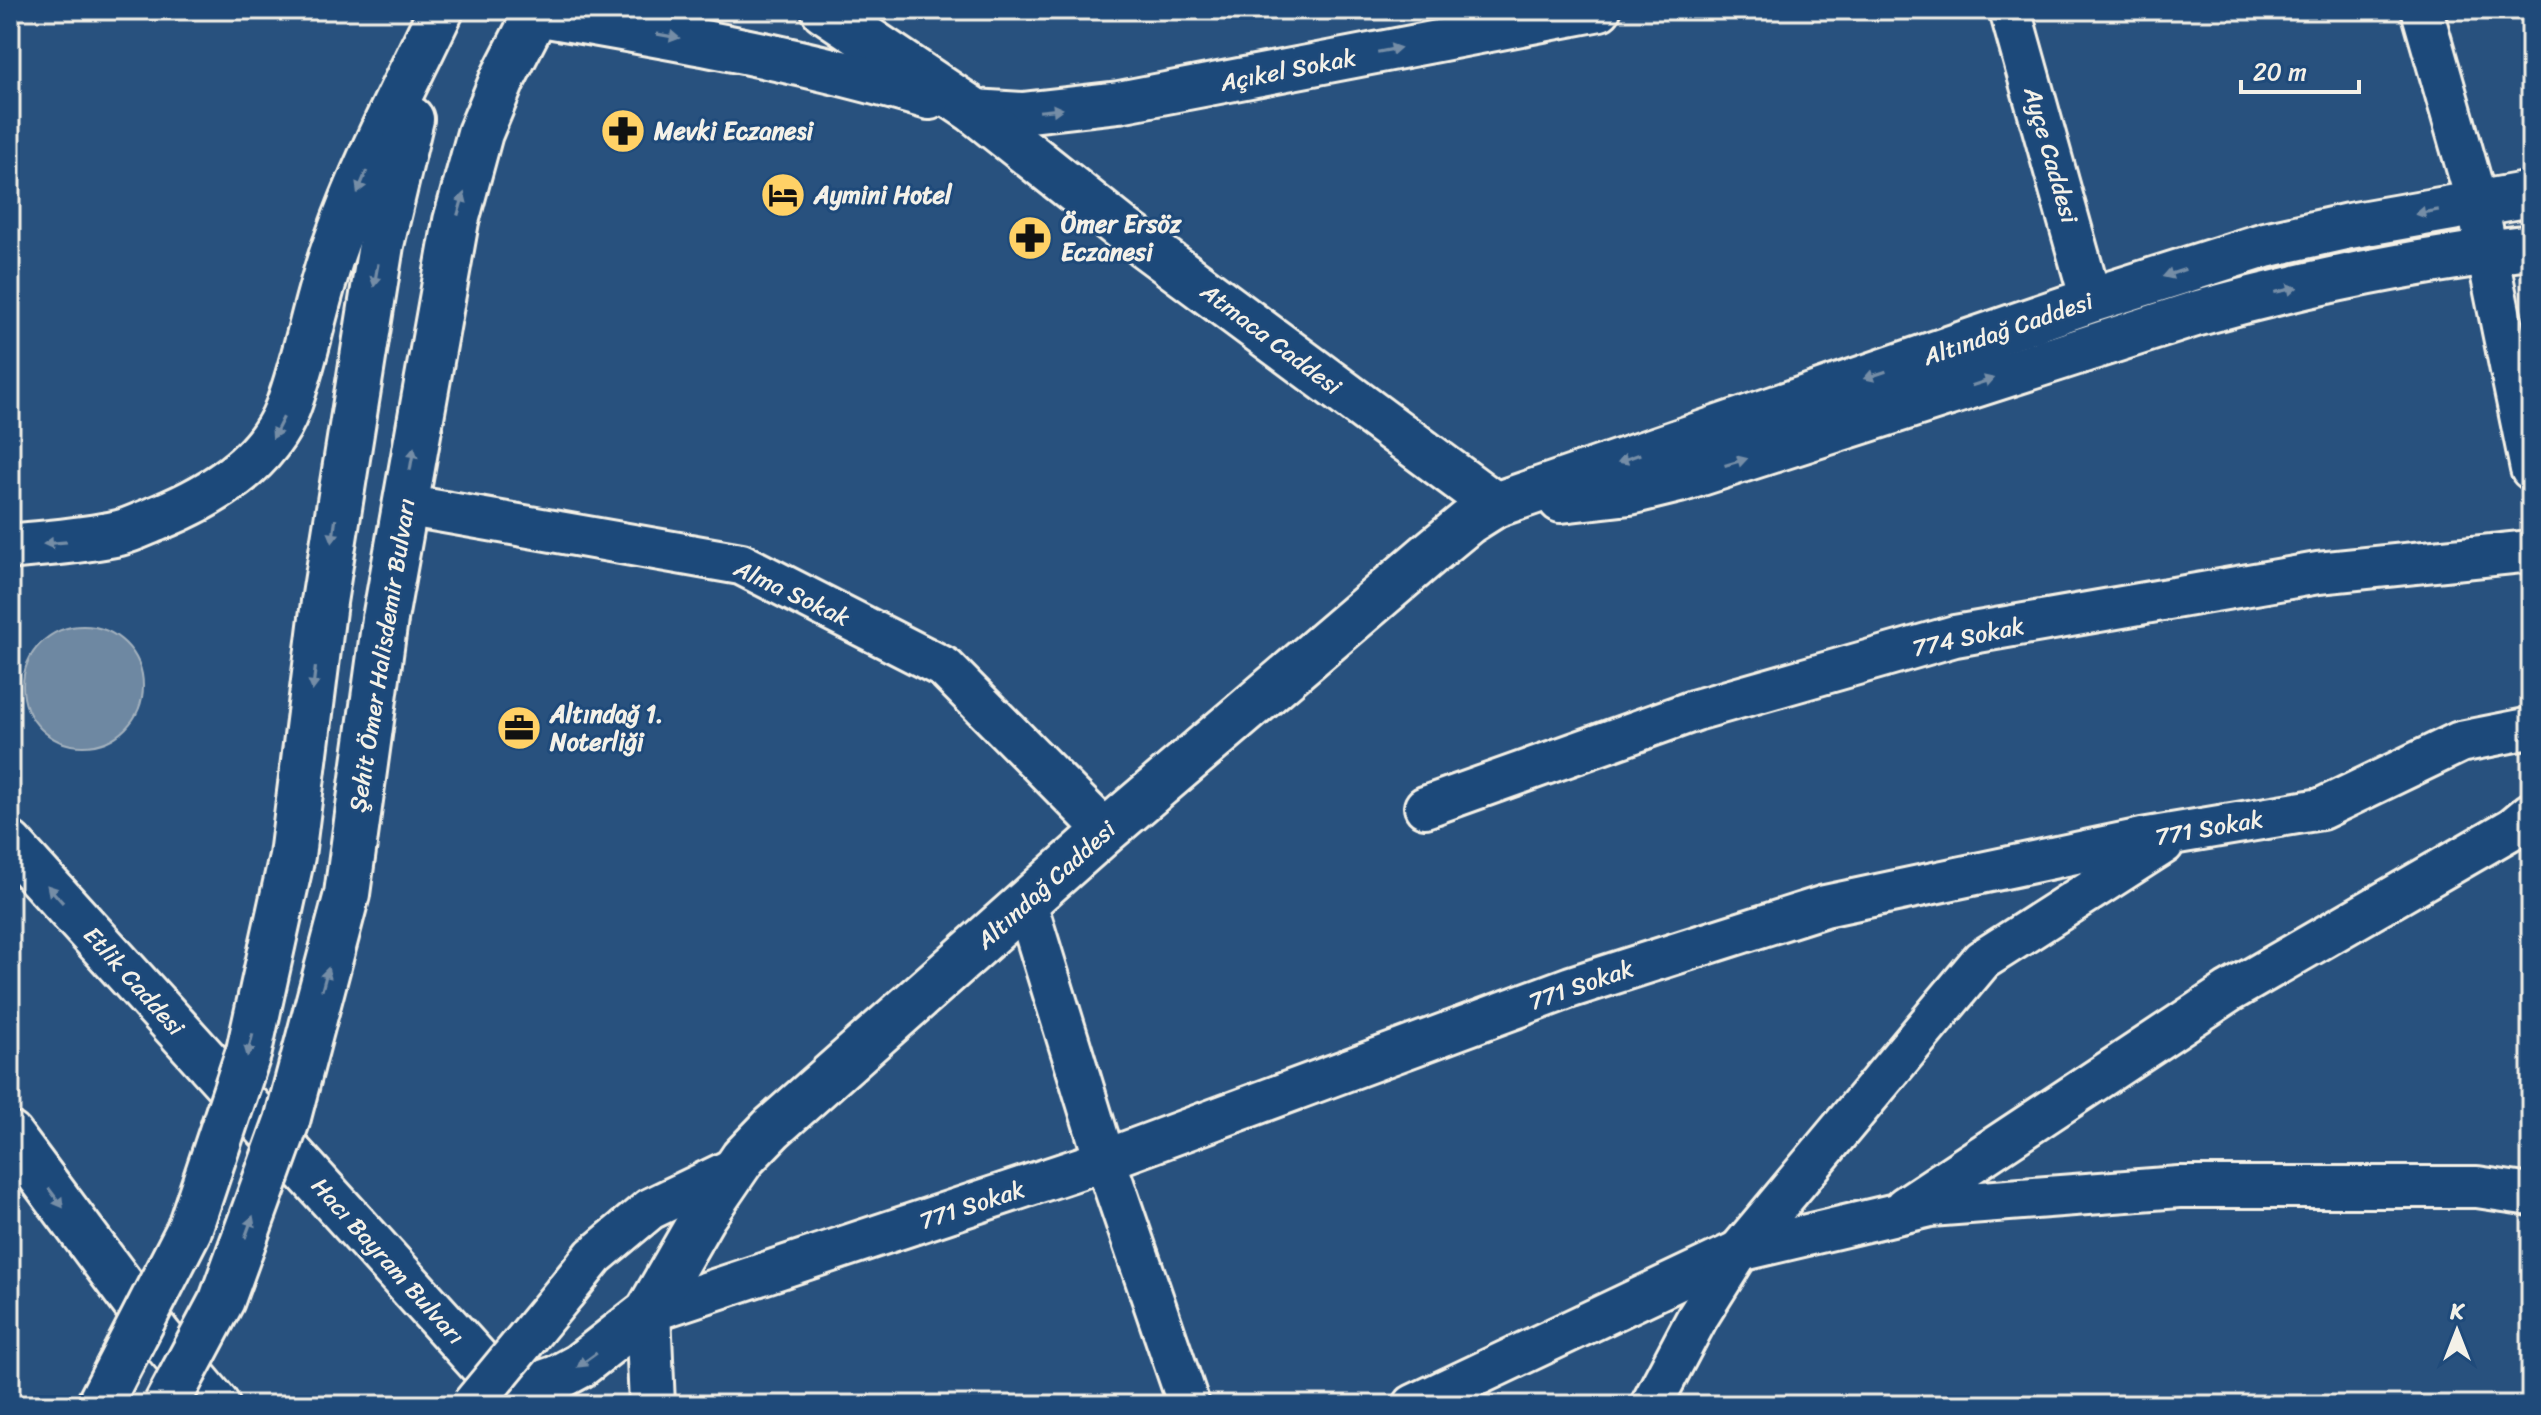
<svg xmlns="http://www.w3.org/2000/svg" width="2541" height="1415" font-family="Sriracha,sans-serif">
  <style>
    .water { fill: #6e88a2; stroke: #a4b2be; stroke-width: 2 }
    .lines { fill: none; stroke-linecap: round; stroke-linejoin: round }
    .street-casing { stroke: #f4f1e8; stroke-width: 46 }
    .secondary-casing { stroke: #f4f1e8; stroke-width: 50 }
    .primary-casing { stroke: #f4f1e8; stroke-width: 50 }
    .street { stroke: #1f4a7a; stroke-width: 40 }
    .secondary { stroke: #1f4a7a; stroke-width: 44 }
    .primary { stroke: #1f4a7a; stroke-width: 44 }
    .street-bridge-casing { stroke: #f4f1e8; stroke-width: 46; stroke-linecap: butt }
    .primary-bridge-casing { stroke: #f4f1e8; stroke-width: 50; stroke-linecap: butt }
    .street-bridge { stroke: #1f4a7a; stroke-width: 40 }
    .primary-bridge { stroke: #1f4a7a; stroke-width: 44 }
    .oneway { fill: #748da6 }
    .labels { text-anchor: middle; stroke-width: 6; stroke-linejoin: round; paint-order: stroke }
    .street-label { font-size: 24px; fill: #f4f1e8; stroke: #1f4a7a }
    .poi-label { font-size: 24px; font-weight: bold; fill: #f4f1e8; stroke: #1f4a7a; text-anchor: start }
  </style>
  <rect width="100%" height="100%" fill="#28517e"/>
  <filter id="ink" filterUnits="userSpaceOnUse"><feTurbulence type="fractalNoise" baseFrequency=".0125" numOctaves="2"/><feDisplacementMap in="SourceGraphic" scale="16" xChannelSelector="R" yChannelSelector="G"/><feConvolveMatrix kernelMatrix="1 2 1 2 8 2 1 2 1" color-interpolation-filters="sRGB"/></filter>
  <g filter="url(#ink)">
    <circle class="water" cx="83" cy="686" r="60"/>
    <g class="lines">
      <g class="street-casing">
        <g id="street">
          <polyline points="2010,10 2091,300"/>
          <polyline points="2422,10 2477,203 2531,469"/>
          <polyline points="973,110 1022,113 1119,102 1600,10"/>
          <polyline points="404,505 741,564 945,668 1106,831"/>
          <polyline points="1425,807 1696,710 1955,636 2318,573 2531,551"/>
          <polyline points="1026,903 1105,1160 1189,1405"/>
          <polyline points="1905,1207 2229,992 2513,828 2531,813"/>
          <polyline points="565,1292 594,1256 650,1209 737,1167"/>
          <polyline points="648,1312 1105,1160 1571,987 1825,906 2142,839 2321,809 2460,742 2531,728"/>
          <polyline points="1414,1405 1739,1251 1930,1206 2179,1187 2477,1187 2531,1195"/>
          <polyline points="1651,1405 1697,1318 1739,1251 1982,960 2163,844"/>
        </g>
      </g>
      <g class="secondary-casing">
        <g id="secondary">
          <polyline points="824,10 973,110 1124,230 1495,505"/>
          <path d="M536 13C669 36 800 58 929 97"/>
          <path d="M1561 500 1630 492 1679 480 2195 314C2305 283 2417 260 2531 247"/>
          <polyline points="10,844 518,1405"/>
          <polyline points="10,1135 160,1337 217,1405"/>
          <polyline points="648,1312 652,1405"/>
          <polyline points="504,1388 534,1386 557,1378 579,1366 648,1312 702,1218 743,1158 772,1128 1106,831 1434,550 1468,522 1495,505 2091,300 2265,245 2349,226 2531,194"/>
        </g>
      </g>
      <g class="primary-casing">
        <g id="primary">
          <path d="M10 547C46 543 83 541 119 533 132 530 145 523 158 518 212 496 267 463 288 407 308 353 316 296 336 243 364 163 405 86 441 10"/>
          <polyline points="324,602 381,245 411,119"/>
          <polyline points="385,619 456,221 480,133 503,78 538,10"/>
        </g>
      </g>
      <use href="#street" class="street"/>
      <use href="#secondary" class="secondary"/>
      <use href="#primary" class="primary"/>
      <g class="street-bridge-casing">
        <polyline id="street-bridge" points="472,1405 565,1292"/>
      </g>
      <g class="primary-bridge-casing">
        <g id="primary-bridge">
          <polyline points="99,1405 189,1230 249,1051 292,856 324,602"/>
          <polyline points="166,1405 222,1300 287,1121 347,894 385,619"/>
        </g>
      </g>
      <use href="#street-bridge" class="street-bridge"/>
      <use href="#primary-bridge" class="primary-bridge"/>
    </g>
    <defs><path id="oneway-solid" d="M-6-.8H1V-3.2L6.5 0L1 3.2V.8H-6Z" transform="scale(2)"/></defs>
    <g class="oneway">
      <use href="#oneway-solid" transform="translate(668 36) rotate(10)"/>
      <use href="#oneway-solid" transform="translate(1389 50) rotate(-11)"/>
      <use href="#oneway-solid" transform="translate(1051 110) rotate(-6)"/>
      <use href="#oneway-solid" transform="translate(362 182) rotate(113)"/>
      <use href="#oneway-solid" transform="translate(461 204) rotate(-74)"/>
      <use href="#oneway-solid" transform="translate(2427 212) rotate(170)"/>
      <use href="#oneway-solid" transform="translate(2174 273) rotate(162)"/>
      <use href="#oneway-solid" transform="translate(376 275) rotate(100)"/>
      <use href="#oneway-solid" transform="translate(2286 290) rotate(-12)"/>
      <use href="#oneway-solid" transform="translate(1875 375) rotate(162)"/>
      <use href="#oneway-solid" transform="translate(1983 382) rotate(-18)"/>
      <use href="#oneway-solid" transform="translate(278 428) rotate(117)"/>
      <use href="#oneway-solid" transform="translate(1629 458) rotate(160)"/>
      <use href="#oneway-solid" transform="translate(412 459) rotate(-80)"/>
      <use href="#oneway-solid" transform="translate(1736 462) rotate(-17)"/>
      <use href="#oneway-solid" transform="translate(334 531) rotate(98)"/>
      <use href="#oneway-solid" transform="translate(55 543) rotate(175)"/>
      <use href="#oneway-solid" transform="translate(314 679) rotate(97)"/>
      <use href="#oneway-solid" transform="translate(55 894) rotate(-132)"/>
      <use href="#oneway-solid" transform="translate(325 979) rotate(-75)"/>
      <use href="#oneway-solid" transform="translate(250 1045) rotate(104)"/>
      <use href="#oneway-solid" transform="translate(56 1198) rotate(53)"/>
      <use href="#oneway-solid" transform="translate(249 1227) rotate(-70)"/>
      <use href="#oneway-solid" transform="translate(587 1360) rotate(144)"/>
    </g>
  </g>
  <defs>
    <g id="pharmacy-disc" transform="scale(2.3)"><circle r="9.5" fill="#ffd166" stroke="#1f4a7a"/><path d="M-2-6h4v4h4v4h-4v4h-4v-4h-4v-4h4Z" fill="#111"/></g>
    <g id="hotel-disc" transform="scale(2.3)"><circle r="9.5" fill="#ffd166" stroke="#1f4a7a"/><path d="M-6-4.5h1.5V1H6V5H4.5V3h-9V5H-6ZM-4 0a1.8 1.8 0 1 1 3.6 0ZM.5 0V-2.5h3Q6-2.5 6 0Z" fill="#111"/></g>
    <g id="office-disc" transform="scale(2.3)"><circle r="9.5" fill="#ffd166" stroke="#1f4a7a"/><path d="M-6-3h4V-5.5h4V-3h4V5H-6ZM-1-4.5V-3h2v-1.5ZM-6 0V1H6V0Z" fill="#111"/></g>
  </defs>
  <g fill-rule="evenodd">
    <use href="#pharmacy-disc" x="623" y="131"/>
    <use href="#hotel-disc" x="783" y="195"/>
    <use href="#pharmacy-disc" x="1030" y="238"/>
    <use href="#office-disc" x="519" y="728"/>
  </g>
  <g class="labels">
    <g class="street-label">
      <text transform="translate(1288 70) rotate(-11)" y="8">Açıkel Sokak</text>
      <text transform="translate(2051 155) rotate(74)" y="8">Ayçe Caddesi</text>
      <text transform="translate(2008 329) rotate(-19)" y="8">Altındağ Caddesi</text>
      <text transform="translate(1271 339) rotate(37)" y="8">Atmaca Caddesi</text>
      <text transform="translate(792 593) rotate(25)" y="8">Alma Sokak</text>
      <text transform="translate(1968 637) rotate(-12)" y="8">774 Sokak</text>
      <text transform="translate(382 655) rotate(-81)" y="8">Şehit Ömer Halisdemir Bulvarı</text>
      <text transform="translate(2209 828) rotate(-10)" y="8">771 Sokak</text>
      <text transform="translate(1046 885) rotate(-42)" y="8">Altındağ Caddesi</text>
      <text transform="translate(134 981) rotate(48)" y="8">Etlik Caddesi</text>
      <text transform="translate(1581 985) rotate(-19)" y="8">771 Sokak</text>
      <text transform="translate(972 1205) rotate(-18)" y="8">771 Sokak</text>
      <text transform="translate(388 1261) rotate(48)" y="8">Hacı Bayram Bulvarı</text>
    </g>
    <g class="poi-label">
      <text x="654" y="139">Mevki Eczanesi</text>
      <text x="814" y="203">Aymini Hotel</text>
      <text x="1061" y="232">Ömer Ersöz<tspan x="1061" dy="28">Eczanesi</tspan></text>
      <text x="550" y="722">Altındağ 1.<tspan x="550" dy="28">Noterliği</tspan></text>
    </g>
  </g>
  <rect width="2541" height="1415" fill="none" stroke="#1f4a7a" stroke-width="40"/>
  <rect x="20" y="20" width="2501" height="1375" fill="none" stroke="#f4f1e8" stroke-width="3" filter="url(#ink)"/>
  <g transform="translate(2457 1331)" stroke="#1f4a7a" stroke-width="6" paint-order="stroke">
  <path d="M0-6L14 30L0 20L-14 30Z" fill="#f4f1e8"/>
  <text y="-12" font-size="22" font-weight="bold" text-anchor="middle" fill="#f4f1e8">K</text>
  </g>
  <path d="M2241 80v12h118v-12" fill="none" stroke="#f4f1e8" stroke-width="4"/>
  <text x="2253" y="80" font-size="24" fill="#f4f1e8" stroke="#1f4a7a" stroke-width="6" paint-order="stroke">20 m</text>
</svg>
